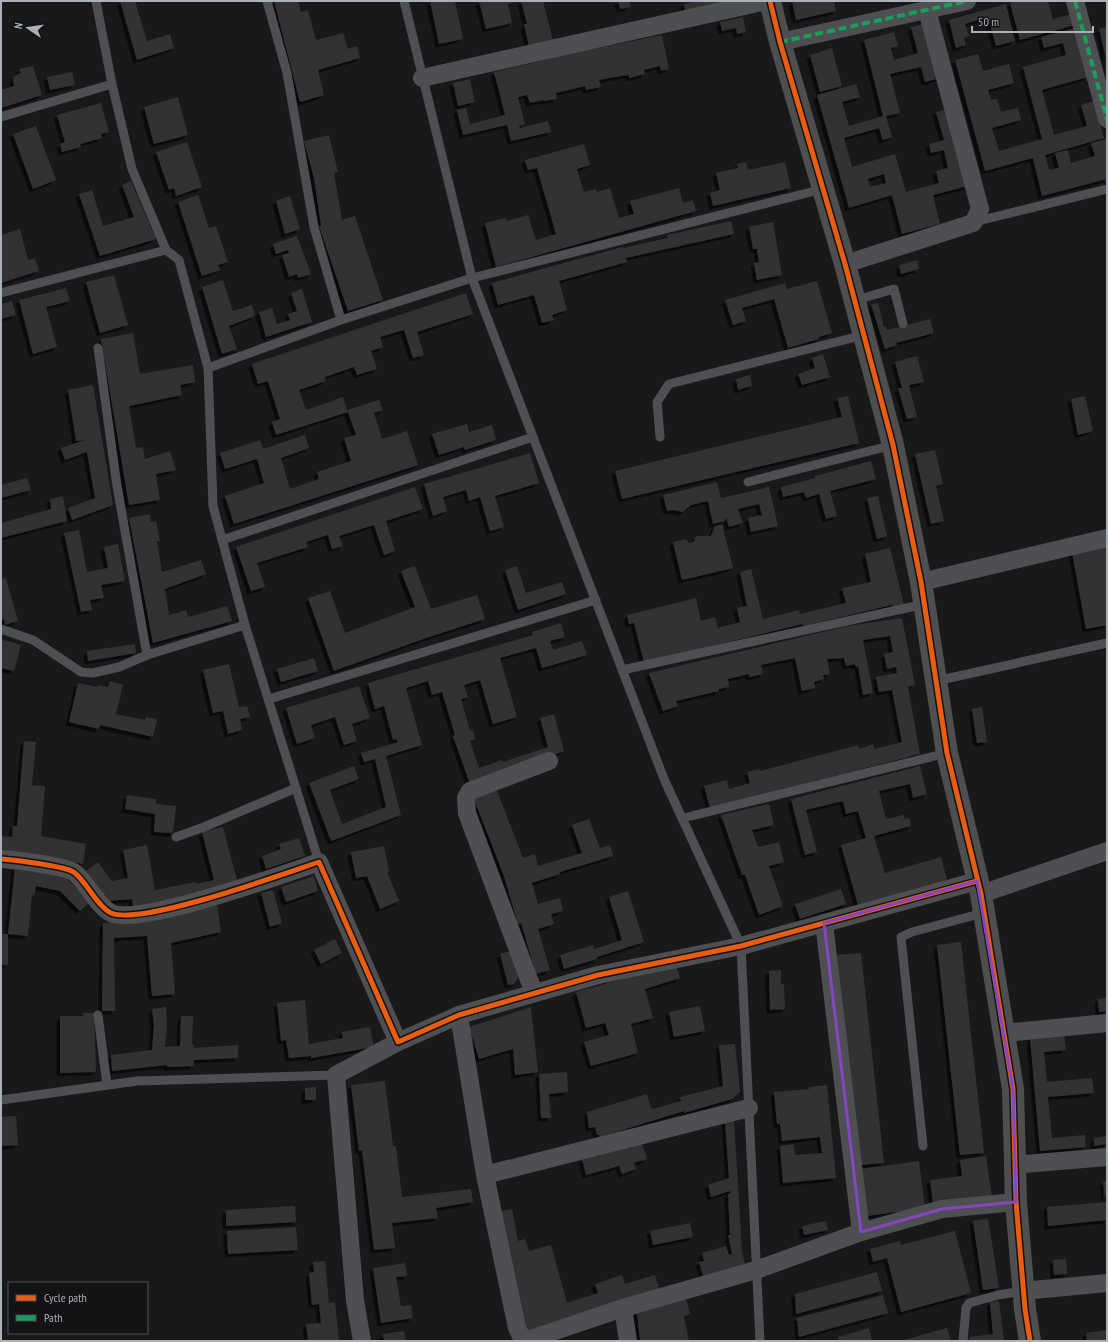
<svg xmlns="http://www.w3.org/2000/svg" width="1108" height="1342" font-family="'PT Sans Narrow',sans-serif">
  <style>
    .building { fill: #323233; fill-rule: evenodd; filter: url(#shadow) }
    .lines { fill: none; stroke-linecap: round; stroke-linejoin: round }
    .lane { stroke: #4d4f52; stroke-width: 9 }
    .street { stroke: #4d4f52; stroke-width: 18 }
    .secondary { stroke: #4c4e50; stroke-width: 22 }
    .quiet { stroke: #1a9f57; stroke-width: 4; stroke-dasharray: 8 4; stroke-linecap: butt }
    .cycleway-casing { stroke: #131315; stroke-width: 8 }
    .cycleway { stroke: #e95d12; stroke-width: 5 }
    .marked { fill: none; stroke: #8547be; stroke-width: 3; stroke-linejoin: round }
  </style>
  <defs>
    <filter id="shadow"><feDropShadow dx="-3.5" dy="3.5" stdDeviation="0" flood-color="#0009"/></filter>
  </defs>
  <rect width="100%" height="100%" fill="#191919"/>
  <g class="building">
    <polygon points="120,1 135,1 147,41 170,34 174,48 137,60"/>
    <polygon points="274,1 298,1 301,12 308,10 316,40 343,33 348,49 357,46 360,58 318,70 324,95 300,102"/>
    <polygon points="430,1 455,1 463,39 439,44"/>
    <polygon points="479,1 516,1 508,4 512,23 486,29"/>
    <polygon points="521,1 543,1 553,41 529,47 524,24 527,24"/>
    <polygon points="618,1 629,1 631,7 620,9"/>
    <polygon points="697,1 739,1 686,15 684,4"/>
    <polygon points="792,1 834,1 836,11 796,20"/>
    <polygon points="1017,1 1048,1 1053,19 1076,13 1079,24 1020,40 1010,3"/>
    <polygon points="1006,4 1015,41 996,46 988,17 965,24 969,36 964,38 966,45 956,48 949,20"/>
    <polygon points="743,17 746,32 737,34 736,28 722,31 720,22"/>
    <path d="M926 23 940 78 925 82 921 67 890 74 900 113 886 116 892 137 883 140 879 128 844 138 852 167 895 154 906 192 939 183 936 171 948 168 944 150 931 153 929 144 944 140 936 112 948 109 968 186 933 195 940 224 902 234 892 195 849 208 817 95 856 84 860 97 842 102 849 126 883 116 864 40 894 32 898 46 891 48 894 60 918 53 911 27ZM884 174 886 183 870 187 868 179Z"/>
    <polygon points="1107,27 1107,59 1106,59 1099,29"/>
    <polygon points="1075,28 1088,77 1042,90 1054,135 1087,126 1081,105 1094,101 1104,138 1045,155 1049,170 1059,168 1055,153 1068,150 1071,163 1095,156 1091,143 1106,139 1107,179 1042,196 1033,158 985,171 955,60 978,54 983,71 1009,64 1014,83 988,90 991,100 997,99 1001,112 1018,108 1021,120 992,128 999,151 1042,139 1023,67 1066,55 1063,43 1044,48 1041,37"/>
    <polygon points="662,35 669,69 661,71 660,66 644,70 645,74 629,78 629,75 615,77 599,80 601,87 586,90 585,86 556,93 557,99 544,101 544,100 530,103 527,95 518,97 525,124 519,126 520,128 548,121 551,132 511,141 507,125 463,135 457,110 466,108 470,124 505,115 494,72 578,52"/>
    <polygon points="832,48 842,86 820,92 810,55"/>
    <polygon points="33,66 42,95 1,108 1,90 14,86 13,78 16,75 21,73 19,69"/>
    <polygon points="72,72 75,85 50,90 47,77"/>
    <polygon points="470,79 475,102 458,106 453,83"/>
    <polygon points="178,97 188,135 154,144 144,107"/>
    <polygon points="101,103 109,132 101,134 102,138 80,144 81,147 62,152 60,144 65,142 57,115"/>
    <polygon points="36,126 56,180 33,189 13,134"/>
    <polygon points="329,135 338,172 334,173 342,220 355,216 383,300 348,311 319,226 321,225 314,178 304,141"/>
    <polygon points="187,142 202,187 176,196 174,188 169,190 156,152"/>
    <polygon points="584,144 590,165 577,169 584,192 596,189 597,192 610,188 619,218 634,214 630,201 679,188 683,203 693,200 696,211 496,267 485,223 506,218 507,221 528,215 536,240 556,234 537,168 528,170 525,160"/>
    <polygon points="746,162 748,170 785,162 791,188 713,206 710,193 720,190 716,173 738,168 737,164"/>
    <polygon points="131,181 156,239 100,256 79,194 92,190 103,226 134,217 122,185"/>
    <polygon points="198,195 209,228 216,226 228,262 218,265 220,270 202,276 178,202"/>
    <polygon points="290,196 300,229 285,234 276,201"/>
    <polygon points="731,221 734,234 626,258 627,262 559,281 567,310 552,315 554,320 542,323 534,295 498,305 492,283 622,247 623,248 668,238 667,235"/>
    <polygon points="773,222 782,275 757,280 754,263 759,262 757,249 753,249 749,227"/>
    <polygon points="20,229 28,260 35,258 39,271 1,283 1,235"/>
    <polygon points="297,236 311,274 298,278 297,274 289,277 282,255 289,253 288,250 276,254 273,244"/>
    <polygon points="917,260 919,269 901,274 899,265"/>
    <polygon points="114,275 128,325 100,333 86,282"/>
    <polygon points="223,280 233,311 252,305 255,316 229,326 237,349 222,354 202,287"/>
    <polygon points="817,281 832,333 819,337 819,339 788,348 774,299 742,308 746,321 733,325 725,300 785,283 787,289"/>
    <polygon points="66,288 70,301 46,307 57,347 33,354 19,300"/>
    <polygon points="302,289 312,322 266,337 259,312 272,308 277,324 290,320 288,314 297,311 291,293"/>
    <polygon points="466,293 473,314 417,332 424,355 413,358 404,330 380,337 383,347 371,351 377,369 357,375 354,367 325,377 326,381 299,390 306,410 343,397 347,410 379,400 383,410 374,413 382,439 407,431 418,465 234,524 225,496 264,483 257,459 225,469 220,453 260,440 263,449 305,435 309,448 281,458 290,489 319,479 317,472 351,461 344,438 356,435 348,412 276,435 272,422 280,419 268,381 258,384 252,364"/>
    <polygon points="12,301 16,315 1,319 1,304"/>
    <polygon points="878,303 884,327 886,327 887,330 930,319 934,333 896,343 897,345 885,349 871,304"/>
    <polygon points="133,333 140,374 193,365 195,382 180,385 182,395 129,406 136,448 143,447 145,459 170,451 176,470 156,474 160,500 129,505 101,339"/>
    <polygon points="823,354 830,377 802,385 798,374 815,368 812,358"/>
    <polygon points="917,356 924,382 909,385 917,417 907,419 898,388 902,388 895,362"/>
    <polygon points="750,375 752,386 738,390 736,379"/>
    <polygon points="93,385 113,505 72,520 68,508 95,498 87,452 65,460 61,448 85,440 76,441 68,390"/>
    <polygon points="848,396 859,443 622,499 615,471 842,417 837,398"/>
    <polygon points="1085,396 1093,431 1078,435 1071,399"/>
    <polygon points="467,424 469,432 492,425 496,440 465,450 464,447 439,455 432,434"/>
    <polygon points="935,450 943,484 936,486 944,521 931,524 915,454"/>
    <polygon points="530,453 539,483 495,496 504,527 490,531 480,497 469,501 466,490 443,497 447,511 433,516 424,484"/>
    <polygon points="871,461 876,479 830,491 837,516 826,519 819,494 806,498 804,492 783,497 781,487 815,478 815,476"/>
    <polygon points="27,478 31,490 1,498 1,485"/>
    <polygon points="717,482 721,498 769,487 778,526 751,532 748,518 762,515 759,504 738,509 743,523 729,527 726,517 725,521 713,524 708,501 691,505 683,512 673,510 667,511 663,495"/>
    <polygon points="415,487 423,509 386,521 395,551 384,555 374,525 339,536 343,546 332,549 328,535 306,542 308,547 257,563 265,587 251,591 236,547"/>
    <polygon points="63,496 67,521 1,538 1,523 51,509 50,499"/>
    <polygon points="878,496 887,536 877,539 867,498"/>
    <polygon points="150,514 151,522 156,521 160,541 157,541 162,572 201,560 206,574 165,589 169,615 186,610 188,617 227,606 232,621 153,643 129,518"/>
    <polygon points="722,524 733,568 682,580 673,542 687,539 688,543 694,542 696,536 711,536 715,526"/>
    <polygon points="79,530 87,572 108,568 104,547 118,544 125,581 101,585 104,598 90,600 92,610 81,612 64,533"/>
    <polygon points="1107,543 1107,625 1086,629 1072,552"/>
    <polygon points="890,548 904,605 892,607 892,605 803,626 803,624 644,662 634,623 629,624 627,615 696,598 701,621 715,617 718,628 740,622 737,608 747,606 740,572 751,569 763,619 799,610 800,614 846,603 842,588 871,582 865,554"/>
    <polygon points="415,566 431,609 477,595 485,619 426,638 334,671 308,598 330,591 345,633 415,607 401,571"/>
    <polygon points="517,566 526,593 562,582 566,594 518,610 505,570"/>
    <polygon points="6,578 18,621 5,625 4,619 1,620 1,579"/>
    <polygon points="902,618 915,685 908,687 920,754 710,808 704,786 727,780 729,789 750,783 747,772 759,769 760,771 858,745 859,749 873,744 874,749 902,742 892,690 879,692 876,677 897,673 896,667 887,669 884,654 893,652 890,636 863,640 873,693 863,695 858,666 856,667 855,664 846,666 844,658 827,659 830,674 823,675 824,679 814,682 815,688 802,691 795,658 761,665 763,674 749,677 749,674 728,679 729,687 719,689 719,691 676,701 678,706 663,711 649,673 848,626"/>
    <polygon points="561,623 565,637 550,641 553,650 582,641 587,655 542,668 536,648 500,658 517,717 493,724 480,680 464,685 468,697 461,699 470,731 473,730 475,739 470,741 479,768 502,760 503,762 548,747 540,718 554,714 564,751 471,787 453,736 455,735 442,692 432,695 428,681 406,688 422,745 386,756 401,815 331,841 309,783 354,766 359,779 330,790 342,824 386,807 375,759 364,762 361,753 398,742 396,739 393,740 384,706 375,709 368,683 533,635 532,632"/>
    <polygon points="1,639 21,645 14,671 1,668"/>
    <polygon points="135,644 136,653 88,661 87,651"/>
    <polygon points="314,658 318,671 281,682 277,669"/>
    <polygon points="229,664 239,707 247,706 250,717 240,719 242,730 228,734 223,711 213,713 203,670"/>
    <polygon points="110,681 123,685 116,714 145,720 146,717 157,719 153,737 100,725 99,729 69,722 78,683 97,687 98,685 108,687"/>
    <polygon points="359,686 370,718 352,724 357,741 344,745 335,717 311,725 315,738 297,744 286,708"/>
    <polygon points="982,707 987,742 977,743 972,709"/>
    <polygon points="24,741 36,742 32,785 45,786 41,836 86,844 83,864 1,850 1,836 12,837 13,826 17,826"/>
    <polygon points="920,766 927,794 913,798 910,784 879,791 886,819 904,815 904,819 909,818 911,826 874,836 885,873 941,857 947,880 858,905 841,845 866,838 858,811 846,814 843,801 806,810 817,852 805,855 791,799"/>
    <polygon points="495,785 523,858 535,854 538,866 582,853 572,825 589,819 600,848 610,845 613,856 560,872 560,874 532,883 538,904 560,898 563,911 551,914 554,924 538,929 550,970 536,974 521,923 518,924 504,876 472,794"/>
    <polygon points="127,795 156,799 156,804 176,806 173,833 154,832 155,814 125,809"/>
    <polygon points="769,804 774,825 752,830 758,847 779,842 784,862 769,866 783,906 759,915 745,875 742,875 721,815"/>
    <polygon points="223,827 238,884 134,910 132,899 108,901 86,871 98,862 112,881 128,878 123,850 147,845 155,890 196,882 197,884 214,880 202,832"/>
    <polygon points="299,838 305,856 266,869 262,856 281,849 279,844"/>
    <polygon points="384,846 389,871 387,872 399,901 380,909 367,876 356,878 351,852"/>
    <polygon points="15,867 65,877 90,902 80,911 60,891 36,886 34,896 32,895 28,936 8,934 8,965 1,965 1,934 8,934"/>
    <polygon points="314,876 318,891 286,902 281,887"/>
    <polygon points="841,889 846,904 800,919 795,904"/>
    <polygon points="273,890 282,923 270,927 261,893"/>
    <polygon points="628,891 644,942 597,957 597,959 564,969 560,955 593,945 594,949 622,940 609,897"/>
    <polygon points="217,905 221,932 171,943 175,994 152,996 147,936 114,938 115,1011 102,1011 103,923 146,920"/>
    <polygon points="335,939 342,953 321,964 314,950"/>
    <polygon points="961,942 984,1153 960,1155 937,945"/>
    <polygon points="510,951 519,977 514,984 508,985 500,954"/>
    <polygon points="861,953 884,1163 860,1165 837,955"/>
    <polygon points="676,964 680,978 645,989 653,1018 631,1024 638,1053 591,1066 584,1042 609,1035 605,1023 586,1028 576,992"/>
    <polygon points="781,970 781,984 784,984 785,1009 770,1010 769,971"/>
    <polygon points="1107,998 1107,1011 1099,1012 1098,999"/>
    <polygon points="305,1000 309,1044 343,1038 342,1032 370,1027 374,1047 311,1058 311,1056 289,1058 286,1040 281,1041 277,1003"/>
    <polygon points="700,1006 705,1031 674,1037 669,1012"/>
    <polygon points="166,1007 167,1027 165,1047 180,1046 181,1016 193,1016 192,1044 194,1045 194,1048 238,1045 238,1058 194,1060 194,1066 167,1067 167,1065 112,1071 111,1055 152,1050 154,1025 152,1009"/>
    <polygon points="531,1007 538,1072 515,1075 513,1049 479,1059 469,1027"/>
    <polygon points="83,1013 94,1013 96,1072 60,1073 60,1016 83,1016"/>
    <polygon points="1064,1034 1066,1050 1044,1052 1047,1082 1092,1078 1094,1093 1048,1097 1052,1138 1085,1135 1086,1147 1040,1151 1030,1037"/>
    <polygon points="735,1044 740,1092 732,1099 684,1113 684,1111 600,1137 599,1135 597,1135 595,1127 589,1128 587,1112 647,1094 651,1108 653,1109 681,1101 680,1097 723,1086 719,1045"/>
    <polygon points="567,1072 568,1092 549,1094 551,1118 541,1118 539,1074"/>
    <polygon points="385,1081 393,1146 396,1146 402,1197 471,1189 473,1202 436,1208 438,1218 392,1223 395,1248 374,1250 362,1150 359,1151 351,1085"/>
    <polygon points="827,1085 836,1178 783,1183 780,1146 794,1144 795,1155 822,1153 820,1137 782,1141 780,1124 777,1124 774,1092 809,1089 809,1087"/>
    <polygon points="316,1087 316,1100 305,1100 305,1088"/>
    <polygon points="16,1116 18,1145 1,1146 1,1117"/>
    <polygon points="734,1120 742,1251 745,1265 703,1276 699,1262 704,1261 702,1253 726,1246 729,1255 732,1254 728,1235 730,1235 728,1194 730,1194 730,1191 711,1197 708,1185 729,1178 725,1121"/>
    <polygon points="1107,1136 1107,1144 1094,1146 1094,1138"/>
    <polygon points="642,1143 647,1159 634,1163 636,1169 622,1174 619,1166 586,1175 582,1159"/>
    <polygon points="986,1156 992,1198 933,1203 930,1180 962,1176 960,1160"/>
    <polygon points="919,1161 925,1208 867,1216 861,1169"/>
    <polygon points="1107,1181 1107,1197 1105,1197 1103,1182"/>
    <polygon points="1107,1202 1107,1220 1048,1226 1047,1207"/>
    <polygon points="295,1206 296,1222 226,1226 226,1210"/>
    <polygon points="512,1209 518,1241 525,1239 529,1251 551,1245 567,1303 598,1293 595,1284 622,1275 625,1284 655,1275 659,1289 526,1333 501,1211"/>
    <polygon points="988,1218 999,1288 983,1290 973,1221"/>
    <polygon points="826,1221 828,1230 804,1235 802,1226"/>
    <polygon points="690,1223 693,1237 653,1245 650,1231"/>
    <polygon points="296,1227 298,1250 228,1254 227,1231"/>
    <polygon points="955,1231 971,1293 901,1312 887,1258 873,1262 870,1249 900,1241 901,1245"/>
    <polygon points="1066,1259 1067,1274 1054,1275 1053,1260"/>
    <polygon points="325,1261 329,1303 335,1302 339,1341 308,1341 306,1324 321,1323 319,1304 312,1305 309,1273 314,1272 313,1262"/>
    <polygon points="405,1263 407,1276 396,1277 401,1306 411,1305 413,1318 381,1323 373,1268"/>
    <polygon points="877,1272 882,1291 796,1314 795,1294"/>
    <polygon points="883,1295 888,1313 799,1337 797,1318"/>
    <polygon points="686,1299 690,1314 684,1316 689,1341 640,1341 637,1312"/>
    <polygon points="999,1301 1004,1341 970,1341 969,1337 993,1334 990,1302"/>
    <polygon points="869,1328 872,1341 839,1341 838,1337"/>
    <polygon points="947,1328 951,1341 900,1341"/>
    <polygon points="1107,1330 1107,1341 1087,1341 1086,1333"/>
    <polygon points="404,1331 406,1341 384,1341 383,1334"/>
  </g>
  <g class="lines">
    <g class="lane">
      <polyline points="96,1 112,84 132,169 166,250 179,260 208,368 213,506 245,625 319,862"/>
      <polyline points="267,1 287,73 314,227 341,320 472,278 823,189"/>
      <polyline points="404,1 472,278 664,779 741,946 760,1341"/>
      <polyline points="1,117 112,84"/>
      <polyline points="974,222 1107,189"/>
      <polyline points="1,293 166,250"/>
      <polyline points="856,300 894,289 903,324"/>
      <polyline points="98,348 117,486 147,655 245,625"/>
      <polyline points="208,368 341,320"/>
      <polyline points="660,437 657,402 669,384 864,335"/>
      <polyline points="748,482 893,445"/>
      <polyline points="222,540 533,437"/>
      <polyline points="1,629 33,640 81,672 93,673 119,667 147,655"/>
      <polyline points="622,670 925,604"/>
      <polyline points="936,681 1107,643"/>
      <polyline points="269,699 596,600"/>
      <polyline points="683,818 947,753"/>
      <polyline points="176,837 204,827 296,788"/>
      <polyline points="98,1015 107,1085"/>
      <polyline points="1,1100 137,1081 336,1075"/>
      <polyline points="923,1146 901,937 912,932 983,913"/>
      <polyline points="963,1341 966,1308 969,1303 998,1295 1023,1291"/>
    </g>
    <g class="street">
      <polyline points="1075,1 1107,119"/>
      <polyline points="780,42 967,1"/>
      <polyline points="422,78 766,1"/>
      <polyline points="845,264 973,223 980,209 927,10"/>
      <polyline points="921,582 1107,538"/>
      <path d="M1 859C14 860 67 866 75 873 87 883 98 907 111 913 141 926 283 874 319 862L398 1042 459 1015 598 975 741 946 977 881"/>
      <polyline points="981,894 1107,851"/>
      <polyline points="824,923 861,1232"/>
      <polyline points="534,993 467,813 466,798 470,791 549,761"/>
      <polyline points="459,1015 485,1175 517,1328 522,1338 528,1340 623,1308 756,1270 861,1232 942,1209 1016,1202"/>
      <polyline points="1004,1033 1107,1023"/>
      <polyline points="1014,1165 1107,1157"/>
      <polyline points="485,1175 749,1108"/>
      <polyline points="1023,1291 1107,1283"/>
      <polyline points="623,1308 628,1341"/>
      <polyline points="362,1341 355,1300 336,1075 398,1042"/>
    </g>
    <polyline class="secondary" points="770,1 780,42 845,264 893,445 921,582 947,753 981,894 1013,1089 1016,1202 1025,1309 1030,1341"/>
    <g class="quiet">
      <polyline points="1075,1 1107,119"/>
      <polyline points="780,42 967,1"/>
    </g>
    <g class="cycleway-casing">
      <g id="cycleway">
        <polyline points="770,1 780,42 845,264 893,445 921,582 947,753 981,894 1013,1089 1016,1202 1025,1309 1030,1341"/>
        <path d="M1 859C14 860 67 866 75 873 87 883 98 907 111 913 141 926 283 874 319 862L398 1042 459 1015 598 975 741 946 977 881"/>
      </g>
    </g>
    <use href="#cycleway" class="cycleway"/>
  </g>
  <path class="marked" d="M977 881 1013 1089 1016 1202 942 1209 861 1232 824 923Z"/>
  <rect width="1108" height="1342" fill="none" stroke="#abb1b9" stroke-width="4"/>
  <rect x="8" y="1282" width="140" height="52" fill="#131315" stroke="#505257"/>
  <rect x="16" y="1295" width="20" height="6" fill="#e95d12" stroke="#505257"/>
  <text x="44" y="1302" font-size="12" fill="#abb1b9">Cycle path</text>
  <rect x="16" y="1315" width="20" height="6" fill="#1a9f57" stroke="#505257"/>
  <text x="44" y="1322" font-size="12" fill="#abb1b9">Path</text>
  <g transform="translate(28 28) rotate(283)" stroke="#131315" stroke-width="3" paint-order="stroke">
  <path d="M0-3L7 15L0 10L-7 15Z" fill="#abb1b9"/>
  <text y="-6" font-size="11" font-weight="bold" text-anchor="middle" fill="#abb1b9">N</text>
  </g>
  <path d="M972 26v6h121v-6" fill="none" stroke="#abb1b9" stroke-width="2"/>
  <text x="978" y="26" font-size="12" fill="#abb1b9" stroke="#131315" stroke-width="3" paint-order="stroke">50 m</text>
</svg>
